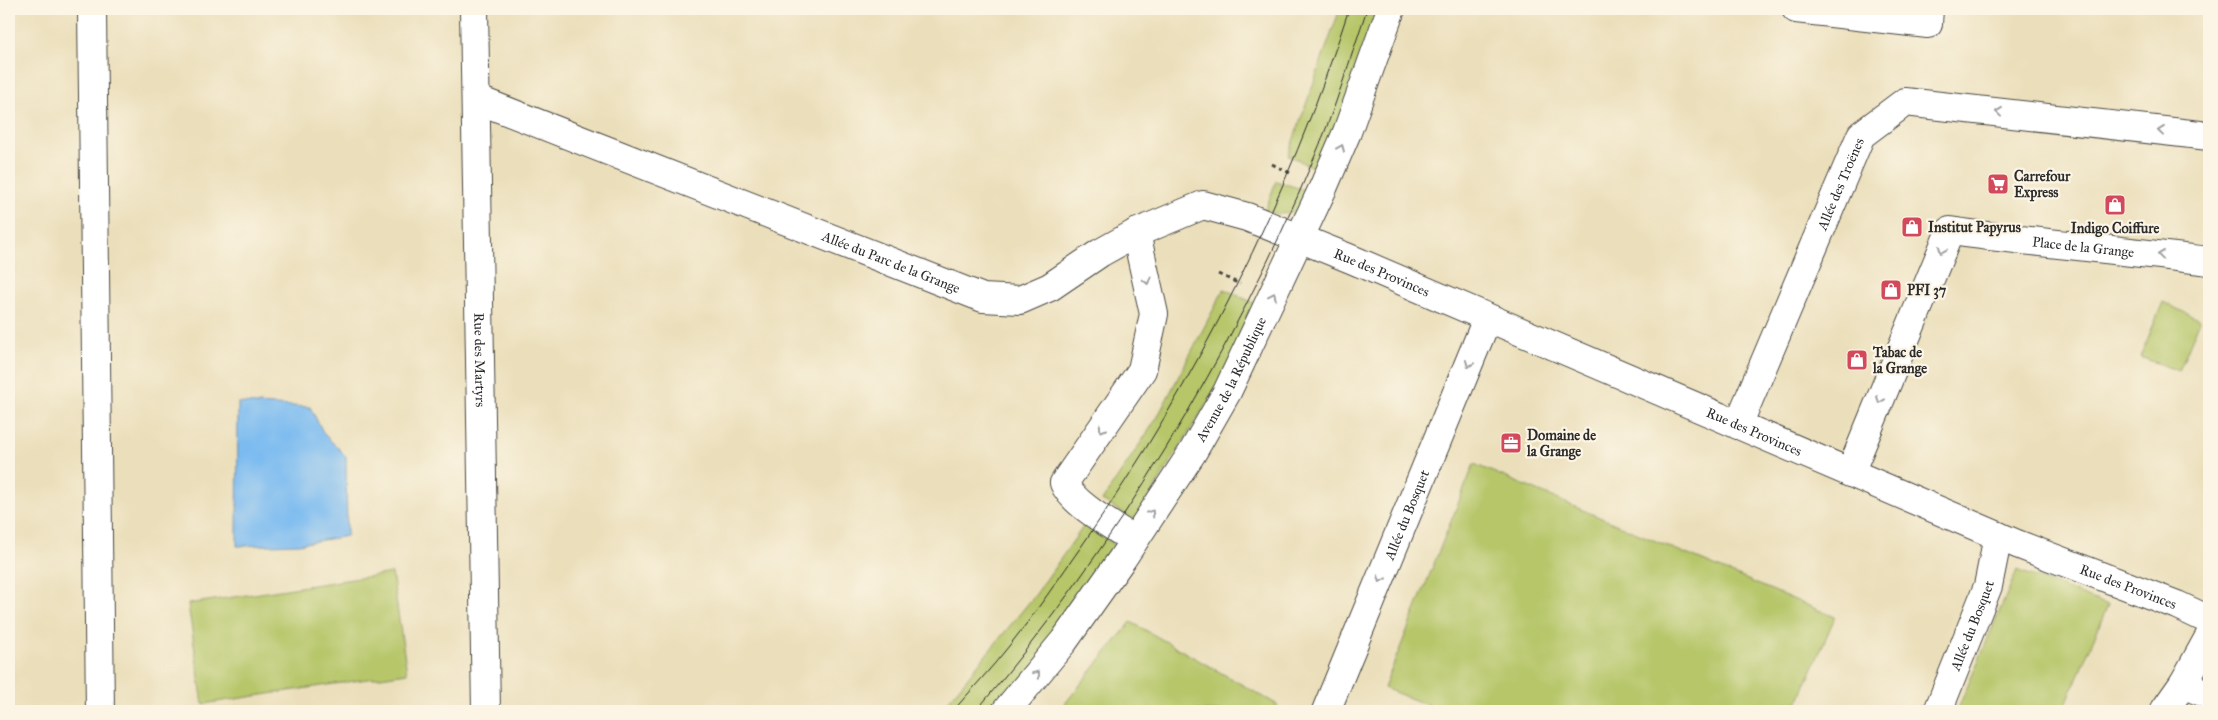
<svg xmlns="http://www.w3.org/2000/svg" width="2218" height="720" font-family="'IM FELL Great Primer',serif">
  <style>
    .green { fill: #b6c669; stroke: #70784a }
    .water { fill: #7cbbf0; stroke: #54738e }
    .lines { fill: none; stroke-linecap: round; stroke-linejoin: round }
    .minor-casing { stroke: #484641; stroke-width: 30 }
    .major-casing { stroke: #484641; stroke-width: 30 }
    .path { stroke: #484641; stroke-width: 3; stroke-dasharray: 4 4; stroke-linecap: butt }
    .minor { stroke: #fff; stroke-width: 28 }
    .major { stroke: #fff; stroke-width: 28 }
    .tram { stroke: #2b2b2b; stroke-width: 1 }
    .oneway { stroke: #a0a0a0 }
    .labels { text-anchor: middle; stroke-width: 4.5; stroke-linejoin: round; paint-order: stroke }
    .poi-label { font-size: 14px; font-weight: bold; fill: #2b2b2b; stroke: #fcf5e5; text-anchor: start }
    .street-label { font-size: 14px; fill: #2b2b2b; stroke: #fcf5e5 }
  </style>
  <rect width="100%" height="100%" fill="#fcf5e5"/>
  <filter id="ink" filterUnits="userSpaceOnUse"><feTurbulence type="fractalNoise" baseFrequency=".02" numOctaves="2"/><feDisplacementMap in="SourceGraphic" scale="10" xChannelSelector="R" yChannelSelector="G"/><feConvolveMatrix kernelMatrix="1 2 1 2 8 2 1 2 1" color-interpolation-filters="sRGB"/></filter>
  <filter id="wash" filterUnits="userSpaceOnUse"><feTurbulence type="fractalNoise" baseFrequency=".0096" numOctaves="4" result="noise"/><feDisplacementMap in="SourceGraphic" scale="20" xChannelSelector="R" yChannelSelector="G"/><feGaussianBlur stdDeviation="1.12" result="paint"/><feColorMatrix in="noise" values="0 0 0 0 0 0 0 0 0 0 0 0 0 0 0 0 0 1.4 0 .05"/><feComposite in="paint" operator="in"/></filter>
  <g filter="url(#wash)">
    <rect width="100%" height="100%" fill="#ebdfbb"/>
    <g class="green">
      <polygon points="1340,9 1381,9 1320,171 1288,155"/>
      <polygon points="1276,181 1311,192 1298,211 1279,214 1265,211"/>
      <polygon points="1224,289 1256,304 1229,367 1135,520 1102,501 1157,418"/>
      <polygon points="2163,302 2200,320 2179,371 2140,357"/>
      <polygon points="1474,464 1835,617 1794,711 1443,711 1384,688"/>
      <polygon points="1085,524 1116,546 1035,664 994,711 940,711 1036,594"/>
      <polygon points="2017,570 2108,605 2063,711 1957,711"/>
      <polygon points="392,573 407,673 203,704 188,604"/>
      <polygon points="1131,622 1278,705 1273,711 1059,711"/>
    </g>
    <polygon class="water" points="238,403 310,407 324,434 346,456 347,536 299,544 237,546"/>
  </g>
  <g filter="url(#ink)">
    <g class="lines">
      <g class="minor-casing">
        <g id="minor">
          <polyline points="92,9 100,711"/>
          <polyline points="1796,9 1928,24 1929,9"/>
          <path id="s1" d="M476 99 983 298 1020 300 1050 287 1100 253 1136 233 1203 205 1247 217 1351 259 2017 544 2177 605 2209 620"/>
          <path id="s2" d="M1738 425 1861 135 1905 102 2209 136"/>
          <path id="s3" d="M1850 473 1950 231C2036 243 2123 250 2209 261"/>
          <path d="M1134 540C1115 527 1072 504 1064 483L1142 370 1154 314 1136 233"/>
          <polyline points="2183,684 2209,695"/>
          <path id="s4" d="M1006 711 1064 641 1122 559 1192 453 1227 392 1323 188 1347 132 1391 9"/>
          <path id="s5" d="M1326 711 1487 319"/>
          <path id="s6" d="M1938 711 1988 586 1998 536"/>
          <polyline points="2164,711 2183,684 2209,637"/>
        </g>
      </g>
      <g class="major-casing">
        <g id="major">
          <path id="s7" d="M474 9 486 711"/>
        </g>
      </g>
      <g class="path">
        <polyline points="1272,164 1292,174"/>
        <polyline points="1218,274 1240,284"/>
      </g>
      <use href="#minor" class="minor"/>
      <use href="#major" class="major"/>
      <g class="tram">
        <path d="M953 711C971 690 991 669 1009 646 1035 614 1059 578 1083 544 1198 379 1287 200 1349 9"/>
        <path d="M976 711C1116 546 1230 359 1314 158 1335 110 1350 59 1367 9"/>
      </g>
    </g>
    <defs><path id="oneway-chevron" d="M-2-3.5L2.5 0L-2 3.5" fill="none" stroke-width="1.6" stroke-linecap="round" stroke-linejoin="round" transform="scale(1.25)"/></defs>
    <g class="oneway">
      <use href="#oneway-chevron" transform="translate(1999 112) rotate(-174)"/>
      <use href="#oneway-chevron" transform="translate(2161 131) rotate(-174)"/>
      <use href="#oneway-chevron" transform="translate(1341 148) rotate(-67)"/>
      <use href="#oneway-chevron" transform="translate(1942 250) rotate(113)"/>
      <use href="#oneway-chevron" transform="translate(2161 255) rotate(-173)"/>
      <use href="#oneway-chevron" transform="translate(1147 281) rotate(78)"/>
      <use href="#oneway-chevron" transform="translate(1273 296) rotate(-64)"/>
      <use href="#oneway-chevron" transform="translate(1469 364) rotate(112)"/>
      <use href="#oneway-chevron" transform="translate(1880 400) rotate(113)"/>
      <use href="#oneway-chevron" transform="translate(1102 429) rotate(125)"/>
      <use href="#oneway-chevron" transform="translate(1151 513) rotate(-56)"/>
      <use href="#oneway-chevron" transform="translate(1381 579) rotate(112)"/>
      <use href="#oneway-chevron" transform="translate(1037 674) rotate(-51)"/>
    </g>
  </g>
  <defs>
    <g id="supermarket-square" transform="scale(1.125)"><rect x="-9" y="-9" width="18" height="18" rx="4" fill="#d1495b" stroke="#fcf5e5"/><path d="M-6-5.5h2.5l.6 2H6L4.5 2H-2.5L-4.4-4H-6ZM-1.5 3.2a1.3 1.3 0 1 0 .1 0ZM3 3.2a1.3 1.3 0 1 0 .1 0Z" fill="#fff"/></g>
    <g id="shop-square" transform="scale(1.125)"><rect x="-9" y="-9" width="18" height="18" rx="4" fill="#d1495b" stroke="#fcf5e5"/><path d="M-5-2.5h2.3a2.7 3.5 0 0 1 5.4 0H5L5.5 6h-11ZM-1.5-2.5h3a1.5 2.3 0 0 0-3 0Z" fill="#fff"/></g>
    <g id="office-square" transform="scale(1.125)"><rect x="-9" y="-9" width="18" height="18" rx="4" fill="#d1495b" stroke="#fcf5e5"/><path d="M-6-3h4V-5.5h4V-3h4V5H-6ZM-1-4.5V-3h2v-1.5ZM-6 0V1H6V0Z" fill="#fff"/></g>
  </defs>
  <g fill-rule="evenodd">
    <use href="#supermarket-square" x="1998" y="184"/>
    <use href="#shop-square" x="2115" y="205"/>
    <use href="#shop-square" x="1912" y="227"/>
    <use href="#shop-square" x="1891" y="290"/>
    <use href="#shop-square" x="1857" y="360"/>
    <use href="#office-square" x="1511" y="443"/>
  </g>
  <g class="labels">
    <g class="poi-label">
      <text x="2014" y="181">Carrefour<tspan x="2014" dy="16">Express</tspan></text>
      <text x="1928" y="232">Institut Papyrus</text>
      <text x="2115" y="233" text-anchor="middle">Indigo Coiffure</text>
      <text x="1907" y="295">PFI 37</text>
      <text x="1873" y="357">Tabac de<tspan x="1873" dy="16">la Grange</tspan></text>
      <text x="1527" y="440">Domaine de<tspan x="1527" dy="16">la Grange</tspan></text>
    </g>
    <g class="street-label">
      <text dy="5" stroke="none"><textPath href="#s2" startOffset="262">Allée des Troënes</textPath></text>
      <text dy="5" stroke="none"><textPath href="#s3" startOffset="396">Place de la Grange</textPath></text>
      <text dy="5" stroke="none"><textPath href="#s1" startOffset="446">Allée du Parc de la Grange</textPath></text>
      <text dy="5" stroke="none"><textPath href="#s1" startOffset="980">Rue des Provinces</textPath></text>
      <text dy="5" stroke="none"><textPath href="#s7" startOffset="351">Rue des Martyrs</textPath></text>
      <text dy="5" stroke="none"><textPath href="#s4" startOffset="402">Avenue de la République</textPath></text>
      <text dy="5" stroke="none"><textPath href="#s1" startOffset="1385">Rue des Provinces</textPath></text>
      <text dy="5" stroke="none"><textPath href="#s5" startOffset="212">Allée du Bosquet</textPath></text>
      <text dy="5" stroke="none"><textPath href="#s1" startOffset="1790">Rue des Provinces</textPath></text>
      <text dy="5" stroke="none"><textPath href="#s6" startOffset="92">Allée du Bosquet</textPath></text>
    </g>
  </g>
  <rect width="2218" height="720" fill="none" stroke="#fcf5e5" stroke-width="30"/>
</svg>
